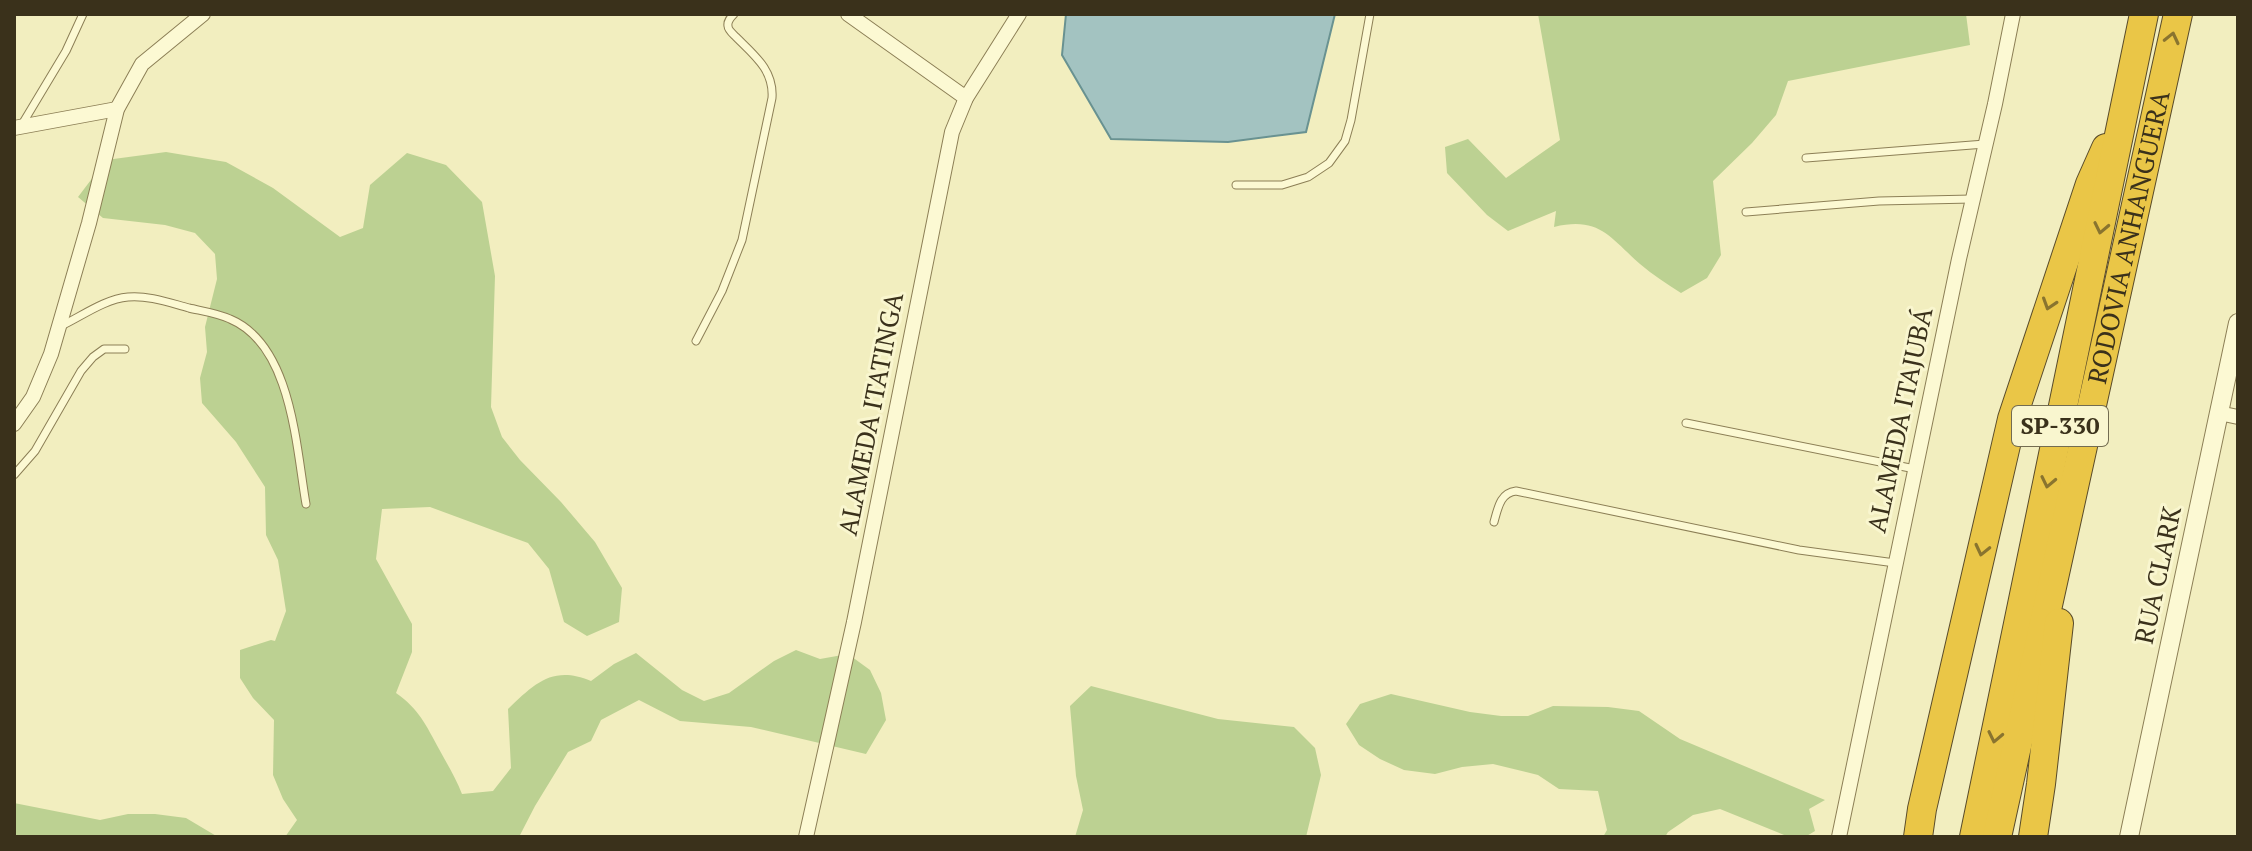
<svg xmlns="http://www.w3.org/2000/svg" width="2252" height="851" font-family="'PT Serif',serif">
  <style>
    .green { fill: #bcd192 }
    .water { fill: #a3c3c1; stroke: #699291; stroke-width: 2 }
    .lines { fill: none; stroke-linecap: round; stroke-linejoin: round }
    .service-casing { stroke: #8c7f56; stroke-width: 9 }
    .minor-casing { stroke: #8c7f56; stroke-width: 16 }
    .tertiary-casing { stroke: #8c7f56; stroke-width: 20 }
    .motorway-casing { stroke: #594b2a; stroke-width: 30 }
    .service { stroke: #fcf9d3; stroke-width: 7 }
    .minor { stroke: #fcf9d3; stroke-width: 14 }
    .tertiary { stroke: #fcf9d3; stroke-width: 18 }
    .motorway { stroke: #eac647; stroke-width: 28 }
    .oneway { stroke: #89742f }
    .labels { text-anchor: middle; stroke-width: 6; stroke-linejoin: round; paint-order: stroke }
    .shield { fill: #f9f6cf; stroke: #736c51; stroke-width: 2 }
    .shield-label { font-size: 24px; font-weight: bold; fill: #3a311b }
    .street-label { font-size: 26px; fill: #3a311b; stroke: #f9f6cf }
  </style>
  <rect width="100%" height="100%" fill="#f2eebf"/>
  <g class="green">
    <path d="M1538 14H1966L1970 45 1788 81 1776 115 1752 143 1713 181 1721 255 1707 278 1681 293C1667 284 1653 275 1640 264 1610 238 1600 216 1554 227L1556 211 1508 231 1487 215 1447 173 1445 147 1468 139 1506 178 1560 140Z"/>
    <path d="M166 152 226 162 273 188 340 237 363 228 370 185 407 153 446 165 482 202 495 276 491 407 502 437 520 460 561 502 595 542 622 588 619 622 587 636 564 622 549 569 528 543 430 507 382 509 376 559 412 624V652L396 693C419 709 426 725 439 749 447 764 456 778 462 794L493 791 511 768 508 709C535 683 553 665 591 681L614 664 636 653 682 690 704 701 729 693 774 661 796 650 820 659 848 654 870 670 881 693 886 720 866 754 751 727 680 721 639 700 601 720 591 741 568 752 535 806 519 837H285L297 820 283 799 273 775 274 720 253 698 240 678V650L271 640 275 641 286 611 278 560 266 535 265 487 236 442 202 403 200 378 207 352 205 327 217 279 215 254 195 233 165 225 103 218 78 197 106 160Z"/>
    <polygon points="1091,686 1218,719 1294,727 1315,748 1321,775 1306,837 1075,837 1083,810 1076,776 1070,706"/>
    <polygon points="1391,694 1470,712 1501,716 1528,716 1553,706 1608,707 1639,711 1680,739 1825,800 1809,809 1815,831 1805,837 1789,837 1720,809 1693,815 1668,832 1665,837 1603,837 1607,830 1598,791 1559,789 1538,775 1493,764 1462,767 1435,774 1404,770 1380,759 1359,745 1346,724 1360,704"/>
    <polygon points="14,803 100,820 128,814 155,814 186,818 218,837 14,837"/>
  </g>
  <polygon class="water" points="1066,14 1335,14 1306,132 1228,142 1111,139 1062,55"/>
  <g class="lines">
    <g class="service-casing">
      <g id="service">
        <polyline points="21,126 66,51 83,14"/>
        <polyline points="1806,158 1985,144"/>
        <polyline points="1236,185 1282,185 1308,177 1329,163 1345,141 1351,120 1370,14"/>
        <polyline points="1746,212 1879,201 1972,199"/>
        <path d="M61 326C82 316 105 299 128 297 148 295 170 303 189 308 202 311 217 313 230 319 292 345 296 447 306 504"/>
        <path d="M696 341 722 291 742 240 772 98C774 70 754 55 736 37 733 34 728 30 728 26 727 21 731 17 734 14"/>
        <polyline points="1686,423 1915,469"/>
        <polyline points="14,475 35,451 81,371 93,357 104,349 125,349"/>
        <path d="M1494 522C1498 508 1500 493 1516 491L1799 550 1895 563"/>
      </g>
    </g>
    <g class="minor-casing">
      <g id="minor">
        <polyline points="848,14 966,98"/>
        <polyline points="14,128 117,109"/>
        <polyline points="2219,413 2238,417"/>
        <polyline points="14,424 33,397 51,354 89,223 117,109 142,64 203,14"/>
        <polyline points="806,837 854,622 952,132 966,98 1019,14"/>
        <polyline points="1839,837 1959,259 1995,104 2013,14"/>
      </g>
    </g>
    <g class="tertiary-casing">
      <polyline id="tertiary" points="2129,837 2238,323"/>
    </g>
    <g class="motorway-casing">
      <g id="motorway">
        <polyline points="1918,837 1922,809 2012,419 2090,184 2106,148"/>
        <polyline points="1974,837 2144,14"/>
        <path id="s1" d="M1997 837 2178 14"/>
        <polyline points="2033,837 2041,784 2059,623"/>
      </g>
    </g>
    <use href="#service" class="service"/>
    <use href="#minor" class="minor"/>
    <use href="#tertiary" class="tertiary"/>
    <use href="#motorway" class="motorway"/>
  </g>
  <defs><path id="oneway-chevron" d="M-2-3.5L2.5 0L-2 3.5" fill="none" stroke-width="1.6" stroke-linecap="round" stroke-linejoin="round" transform="scale(2)"/></defs>
  <g class="oneway">
    <use href="#oneway-chevron" transform="translate(2172 38) rotate(-77)"/>
    <use href="#oneway-chevron" transform="translate(2101 228) rotate(102)"/>
    <use href="#oneway-chevron" transform="translate(2049 304) rotate(108)"/>
    <use href="#oneway-chevron" transform="translate(2048 482) rotate(102)"/>
    <use href="#oneway-chevron" transform="translate(1982 550) rotate(103)"/>
    <use href="#oneway-chevron" transform="translate(1995 737) rotate(102)"/>
  </g>
  <g class="labels">
    <rect class="shield" x="2012" y="406" width="96" height="40" rx="6"/>
    <g class="shield-label">
      <text x="2060" y="434">SP-330</text>
    </g>
    <g class="street-label">
      <text dy="9" stroke="none"><textPath href="#s1" startOffset="614">RODOVIA ANHANGUERA</textPath></text>
      <text transform="translate(871 414) rotate(-79)" y="9">ALAMEDA ITATINGA</text>
      <text transform="translate(1900 420) rotate(-78)" y="9">ALAMEDA ITAJUBÁ</text>
      <text transform="translate(2158 575) rotate(-78)" y="9">RUA CLARK</text>
    </g>
  </g>
  <rect width="2252" height="851" fill="none" stroke="#3a311b" stroke-width="32"/>
</svg>
